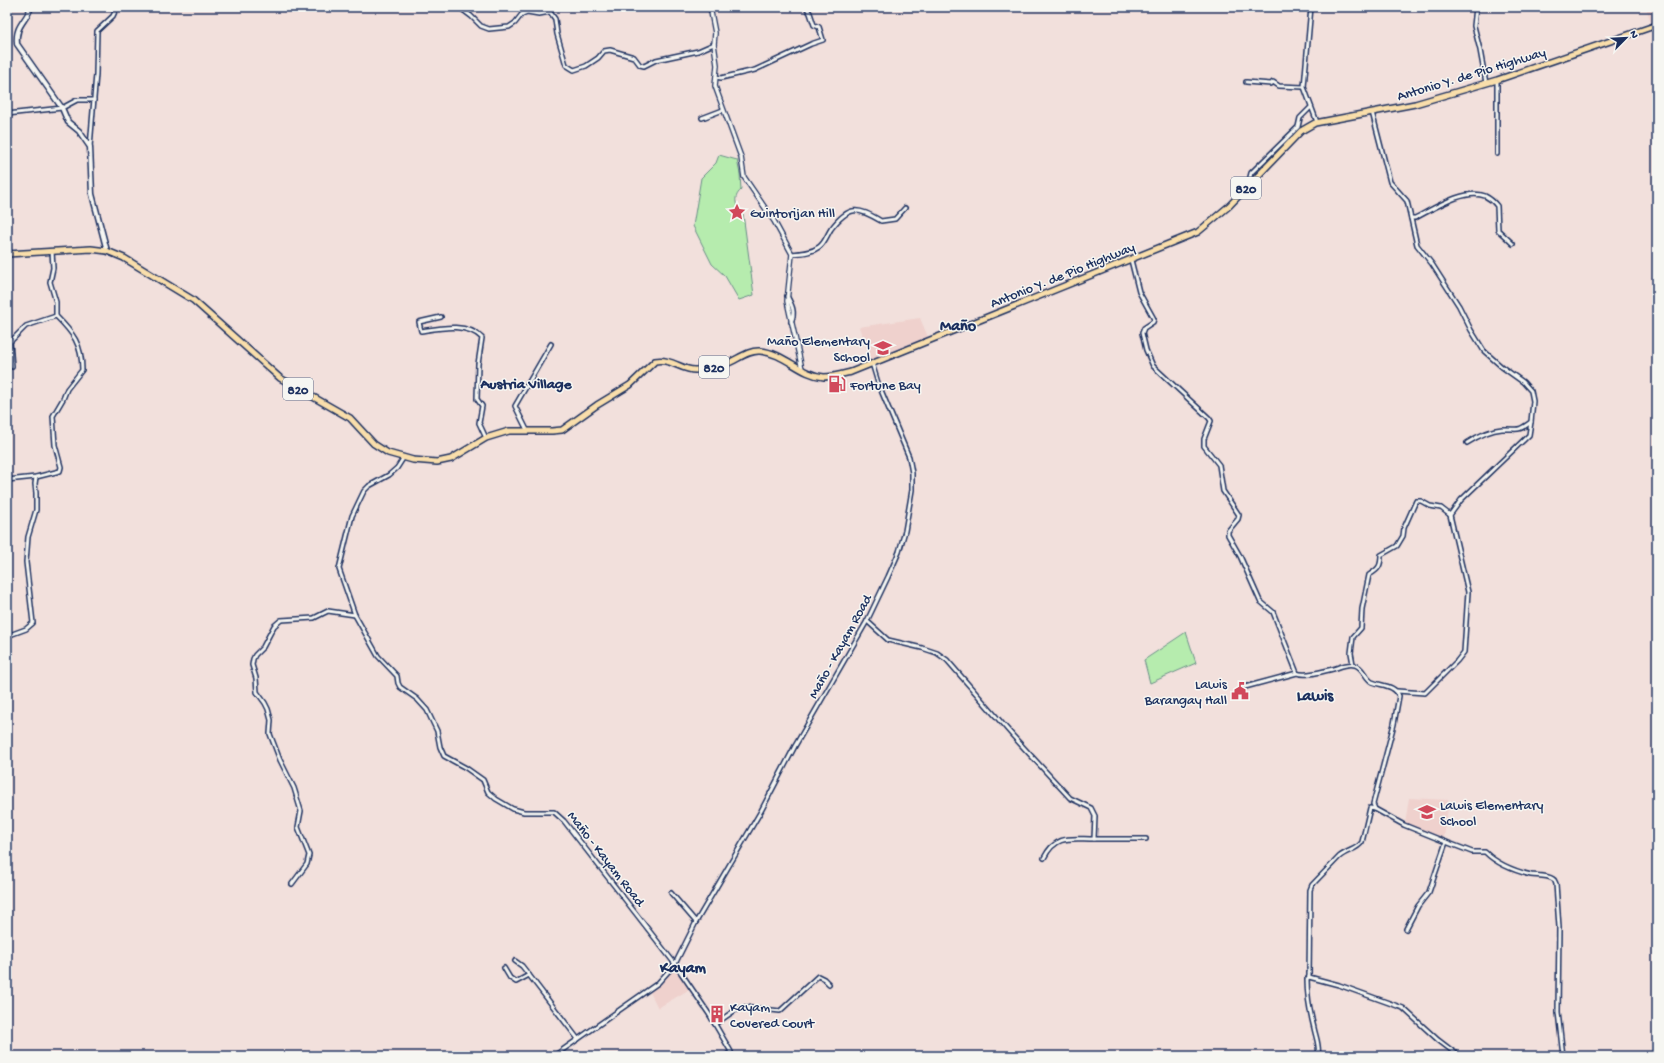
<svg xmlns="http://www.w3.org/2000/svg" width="1664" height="1063" font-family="'Gochi Hand',sans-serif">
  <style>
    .built { fill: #efd1cd }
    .green { fill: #b6ecae; stroke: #688e86 }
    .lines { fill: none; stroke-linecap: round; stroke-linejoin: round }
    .minor-casing { stroke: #1b2f5e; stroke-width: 6 }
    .tertiary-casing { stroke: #1b2f5e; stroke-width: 6 }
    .secondary-casing { stroke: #1b2f5e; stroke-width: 7 }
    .trunk-casing { stroke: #1b2f5e; stroke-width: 8 }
    .minor { stroke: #f6f6f2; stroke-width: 3 }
    .tertiary { stroke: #f6f6f2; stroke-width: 3.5 }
    .secondary { stroke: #f6f6f2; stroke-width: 4 }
    .trunk { stroke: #f9deab; stroke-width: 5 }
    .labels { text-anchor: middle; stroke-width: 3; stroke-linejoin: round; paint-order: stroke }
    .shield { fill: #f6f6f2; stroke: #5d6b8a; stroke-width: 1 }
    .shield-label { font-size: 13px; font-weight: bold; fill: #1b2f5e }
    .street-label { font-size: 14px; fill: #1b2f5e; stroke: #f6f6f2 }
    .poi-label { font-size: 14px; fill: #1b2f5e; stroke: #f6f6f2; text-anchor: start }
    .neighbourhood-label { font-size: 15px; font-weight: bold; fill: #1b2f5e; stroke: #f6f6f2 }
    .quarter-label { font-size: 16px; font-weight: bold; fill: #1b2f5e; stroke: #f6f6f2 }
  </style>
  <rect width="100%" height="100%" fill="#f2e0dc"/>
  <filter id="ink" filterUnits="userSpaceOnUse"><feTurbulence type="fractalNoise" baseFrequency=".025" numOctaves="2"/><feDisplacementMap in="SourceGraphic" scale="8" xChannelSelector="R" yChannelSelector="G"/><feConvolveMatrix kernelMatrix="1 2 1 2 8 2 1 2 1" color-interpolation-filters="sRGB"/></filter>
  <g filter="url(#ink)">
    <g class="built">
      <polygon points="1646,7 1657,7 1657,21 1651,23"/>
      <polygon points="920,318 928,337 871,360 859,327"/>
      <polygon points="1409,798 1449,800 1444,838 1405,824"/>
      <polygon points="675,968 690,989 658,1008 650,992"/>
    </g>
    <g class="green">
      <path d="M719 155 737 160 740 174 741 190C732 198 736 207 743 214L754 295 739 300 725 276 712 264 693 226 701 178 716 163Z"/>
      <polygon points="1186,632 1196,663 1150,683 1144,660"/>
    </g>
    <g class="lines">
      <g class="minor-casing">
        <g id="minor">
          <polyline points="459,7 471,16 481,26 489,29 509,27 515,23 522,14 527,12 539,14 550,12 555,19 557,34 566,65 574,70 586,66 598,58 604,51 610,50 634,57 640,65 644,66 656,60 698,51 714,44"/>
          <polyline points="1476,7 1474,26 1480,50 1486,83"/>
          <polyline points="716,77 721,78 755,70 811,44 823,40 819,27 814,25 810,13 806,7"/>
          <polyline points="1497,80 1497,154"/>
          <polyline points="1246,82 1271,84 1273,82 1279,86 1304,87 1311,7"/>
          <polyline points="1304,87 1317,122"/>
          <path d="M1372 112 1390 182 1407 201 1417 245 1432 264 1459 306 1471 330 1484 351 1502 367 1523 382 1531 391 1533 401 1531 422C1516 433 1518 428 1502 429 1489 430 1478 436 1467 443"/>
          <polyline points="7,114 62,108 77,100 94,100"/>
          <polyline points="702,118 723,110"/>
          <polyline points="90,147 96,74 97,31 113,16 117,7"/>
          <polyline points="1252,182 1250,177 1251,173 1298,127 1300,118 1311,107"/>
          <path d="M1411 218H1415C1433 209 1465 188 1485 196 1489 198 1494 202 1497 206L1498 230 1513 244"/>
          <path d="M792 254C801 253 811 253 819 247 825 243 827 235 831 229 849 205 858 207 881 221L895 219 905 208"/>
          <path d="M1131 260 1139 292 1154 319 1153 322 1144 328 1142 333 1146 350 1153 366 1209 418 1211 421 1204 439V446L1219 465 1223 491 1239 515 1238 519 1228 531V535L1240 556 1260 601 1273 612 1297 673C1306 677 1323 671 1333 669 1340 667 1347 663 1355 665 1363 667 1365 678 1372 682 1382 686 1395 685 1399 696L1394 724 1373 804 1375 809 1404 825 1446 842 1472 852H1485C1496 863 1515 871 1531 875 1537 876 1547 875 1553 879 1555 880 1555 882 1556 884L1559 927 1558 1012 1563 1056"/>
          <path d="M787 296C792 305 796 313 791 322"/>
          <path d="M441 317 419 322 421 331C440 328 467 322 482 338L478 364 477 399 482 406 479 423 486 438"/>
          <polyline points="7,342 10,342 26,326 56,316"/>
          <polyline points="10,342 12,367"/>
          <polyline points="527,430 515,406 551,344"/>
          <polyline points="404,457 397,468 389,475 369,486 364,491 352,516 339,569 355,615 378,656 397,676 398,683 400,687 417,699 427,710 437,731 440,747 444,756 466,768 483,780 488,792 496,799 513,809 524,812 554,812 564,821 675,964 709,1014 730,1050 731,1052 725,1056"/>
          <path d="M7 480 36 477 60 471 61 467 55 445 53 416 63 399 67 389 82 370C82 344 73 333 56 316V302L50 282 53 268 52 251"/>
          <path d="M867 621 888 640 922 648 937 653 947 660 1013 736 1070 798 1091 808 1095 816 1094 839C1071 839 1056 834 1044 858"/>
          <polyline points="7,636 26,629 33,623 26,562 28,537 36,510 36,493 35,484 36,477"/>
          <path d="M1353 664 1351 653 1353 637 1361 628 1362 609 1369 575C1379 569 1381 566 1381 555L1397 546 1403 536 1404 528 1416 501H1421L1430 506 1441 508 1450 515"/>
          <polyline points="1245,687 1297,673"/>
          <polyline points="1397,691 1425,693 1457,661 1464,652 1468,592 1450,515 1461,500 1529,435 1531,422"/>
          <polyline points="1094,839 1146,839"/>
          <polyline points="292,884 307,864 309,855 298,827 301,811 294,788 280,760 270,734 271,720 268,709 265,703 257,692 256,678 252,665 253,659 255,655 263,647 274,626 281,620 314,618 328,611 355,615"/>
          <polyline points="671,893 696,922"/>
          <polyline points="1406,929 1418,906 1429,892 1446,842"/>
          <polyline points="515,961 522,966 529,975"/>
          <polyline points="504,968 510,978 516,982 529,975 578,1039"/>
          <path d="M1309 977 1310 890 1312 885 1339 857C1347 850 1357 850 1362 842L1370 808 1375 809"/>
          <polyline points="715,1024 734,1011 745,1007 780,1011 818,976 824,979 829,984"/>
          <polyline points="554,1056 658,983 675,964 696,922 761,811 795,746 867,621 888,577 899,552 905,531 912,490 912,473 909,457 878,383 872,363"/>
          <path d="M1318 1056C1320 1046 1316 1038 1314 1028 1310 1012 1307 996 1307 979L1309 977 1339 985 1403 1008 1438 1040 1459 1056"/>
        </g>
      </g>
      <g class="tertiary-casing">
        <polyline id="tertiary" points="710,7 715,33 714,44 717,65 715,86 741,157 744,177 774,221 792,254 787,301 802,369"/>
      </g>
      <g class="secondary-casing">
        <path id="secondary" d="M31 7C26 22 15 25 17 44L62 108 68 122 79 131 90 147 92 194 107 251"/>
      </g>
      <g class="trunk-casing">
        <path id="trunk" d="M7 254 91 249 107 251 124 258 193 300 280 378 350 418 374 444 388 453 413 460 437 462 451 459 486 438 509 431H552L562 430 597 405 630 385 655 361C672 358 682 371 696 370 706 369 717 367 726 364 737 360 748 350 760 351 785 353 800 375 824 377 833 377 843 374 851 372L1198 232 1229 206 1301 131 1315 123 1415 104 1497 80 1657 25"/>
      </g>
      <use href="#minor" class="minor"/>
      <use href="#tertiary" class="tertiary"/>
      <use href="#secondary" class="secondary"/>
      <use href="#trunk" class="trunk"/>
    </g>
  </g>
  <defs>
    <g id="sight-bare" transform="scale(1.38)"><path d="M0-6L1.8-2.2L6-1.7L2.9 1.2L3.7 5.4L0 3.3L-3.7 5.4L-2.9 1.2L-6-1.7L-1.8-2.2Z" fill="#d1495b" stroke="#f6f6f2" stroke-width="2.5" paint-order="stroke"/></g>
    <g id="school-bare" transform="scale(1.38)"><path d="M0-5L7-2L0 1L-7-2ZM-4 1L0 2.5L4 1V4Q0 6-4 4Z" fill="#d1495b" stroke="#f6f6f2" stroke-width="2.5" paint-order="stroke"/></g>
    <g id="fuel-bare" transform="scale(1.38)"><path d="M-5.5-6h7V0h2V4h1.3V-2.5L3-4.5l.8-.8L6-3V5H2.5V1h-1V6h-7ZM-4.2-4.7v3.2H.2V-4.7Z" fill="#d1495b" stroke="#f6f6f2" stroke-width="2.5" paint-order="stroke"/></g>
    <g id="civic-bare" transform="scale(1.38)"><path d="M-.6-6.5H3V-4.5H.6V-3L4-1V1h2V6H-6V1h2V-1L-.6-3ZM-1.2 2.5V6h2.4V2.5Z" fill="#d1495b" stroke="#f6f6f2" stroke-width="2.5" paint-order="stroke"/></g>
    <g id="building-bare" transform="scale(1.38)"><path d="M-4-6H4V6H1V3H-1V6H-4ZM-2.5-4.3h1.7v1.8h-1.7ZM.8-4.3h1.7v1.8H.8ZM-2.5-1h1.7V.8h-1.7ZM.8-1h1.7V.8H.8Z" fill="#d1495b" stroke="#f6f6f2" stroke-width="2.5" paint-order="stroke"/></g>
  </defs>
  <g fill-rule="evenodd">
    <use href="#sight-bare" x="737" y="212"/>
    <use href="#school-bare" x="883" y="348"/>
    <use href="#fuel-bare" x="837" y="384"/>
    <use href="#civic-bare" x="1240" y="691"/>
    <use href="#school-bare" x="1427" y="812"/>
    <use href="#building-bare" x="717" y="1014"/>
  </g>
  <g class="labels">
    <g class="shield">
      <rect x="1231" y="177" width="30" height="22" rx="3"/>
      <rect x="699" y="356" width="30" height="22" rx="3"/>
      <rect x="283" y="378" width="30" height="22" rx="3"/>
    </g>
    <g class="shield-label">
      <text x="1246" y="193">820</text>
      <text x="714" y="372">820</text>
      <text x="298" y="394">820</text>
    </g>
    <g class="street-label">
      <text transform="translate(1471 73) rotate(-17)" y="5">Antonio Y. de Pio Highway</text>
      <text transform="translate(1062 274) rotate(-22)" y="5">Antonio Y. de Pio Highway</text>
      <text transform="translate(839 646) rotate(-61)" y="5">Maño - Kayam Road</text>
      <text transform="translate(607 858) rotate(52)" y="5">Maño - Kayam Road</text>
    </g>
    <g class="poi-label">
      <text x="750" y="217">Guintorijan Hill</text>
      <text x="870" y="345" text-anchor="end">Maño Elementary<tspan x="870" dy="16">School</tspan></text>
      <text x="850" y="389">Fortune Bay</text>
      <text x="1227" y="688" text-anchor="end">Lawis<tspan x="1227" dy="16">Barangay Hall</tspan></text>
      <text x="1440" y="809">Lawis Elementary<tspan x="1440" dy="16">School</tspan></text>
      <text x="730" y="1011">Kayam<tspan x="730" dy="16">Covered Court</tspan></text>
    </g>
    <g class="neighbourhood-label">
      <text x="526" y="388">Austria Village</text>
    </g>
    <g class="quarter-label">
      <text x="958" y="330">Maño</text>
      <text x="1315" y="700">Lawis</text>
      <text x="683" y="972">Kayam</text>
    </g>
  </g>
  <rect width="1664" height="1063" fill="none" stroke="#f6f6f2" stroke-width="24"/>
  <rect x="12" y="12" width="1640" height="1039" fill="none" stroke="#1b2f5e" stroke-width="1.5" filter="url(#ink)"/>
  <g transform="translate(1626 38) rotate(66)" stroke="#f6f6f2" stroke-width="3" paint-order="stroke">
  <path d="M0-3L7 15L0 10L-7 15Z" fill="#1b2f5e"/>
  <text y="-6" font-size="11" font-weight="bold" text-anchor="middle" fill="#1b2f5e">N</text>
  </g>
</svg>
